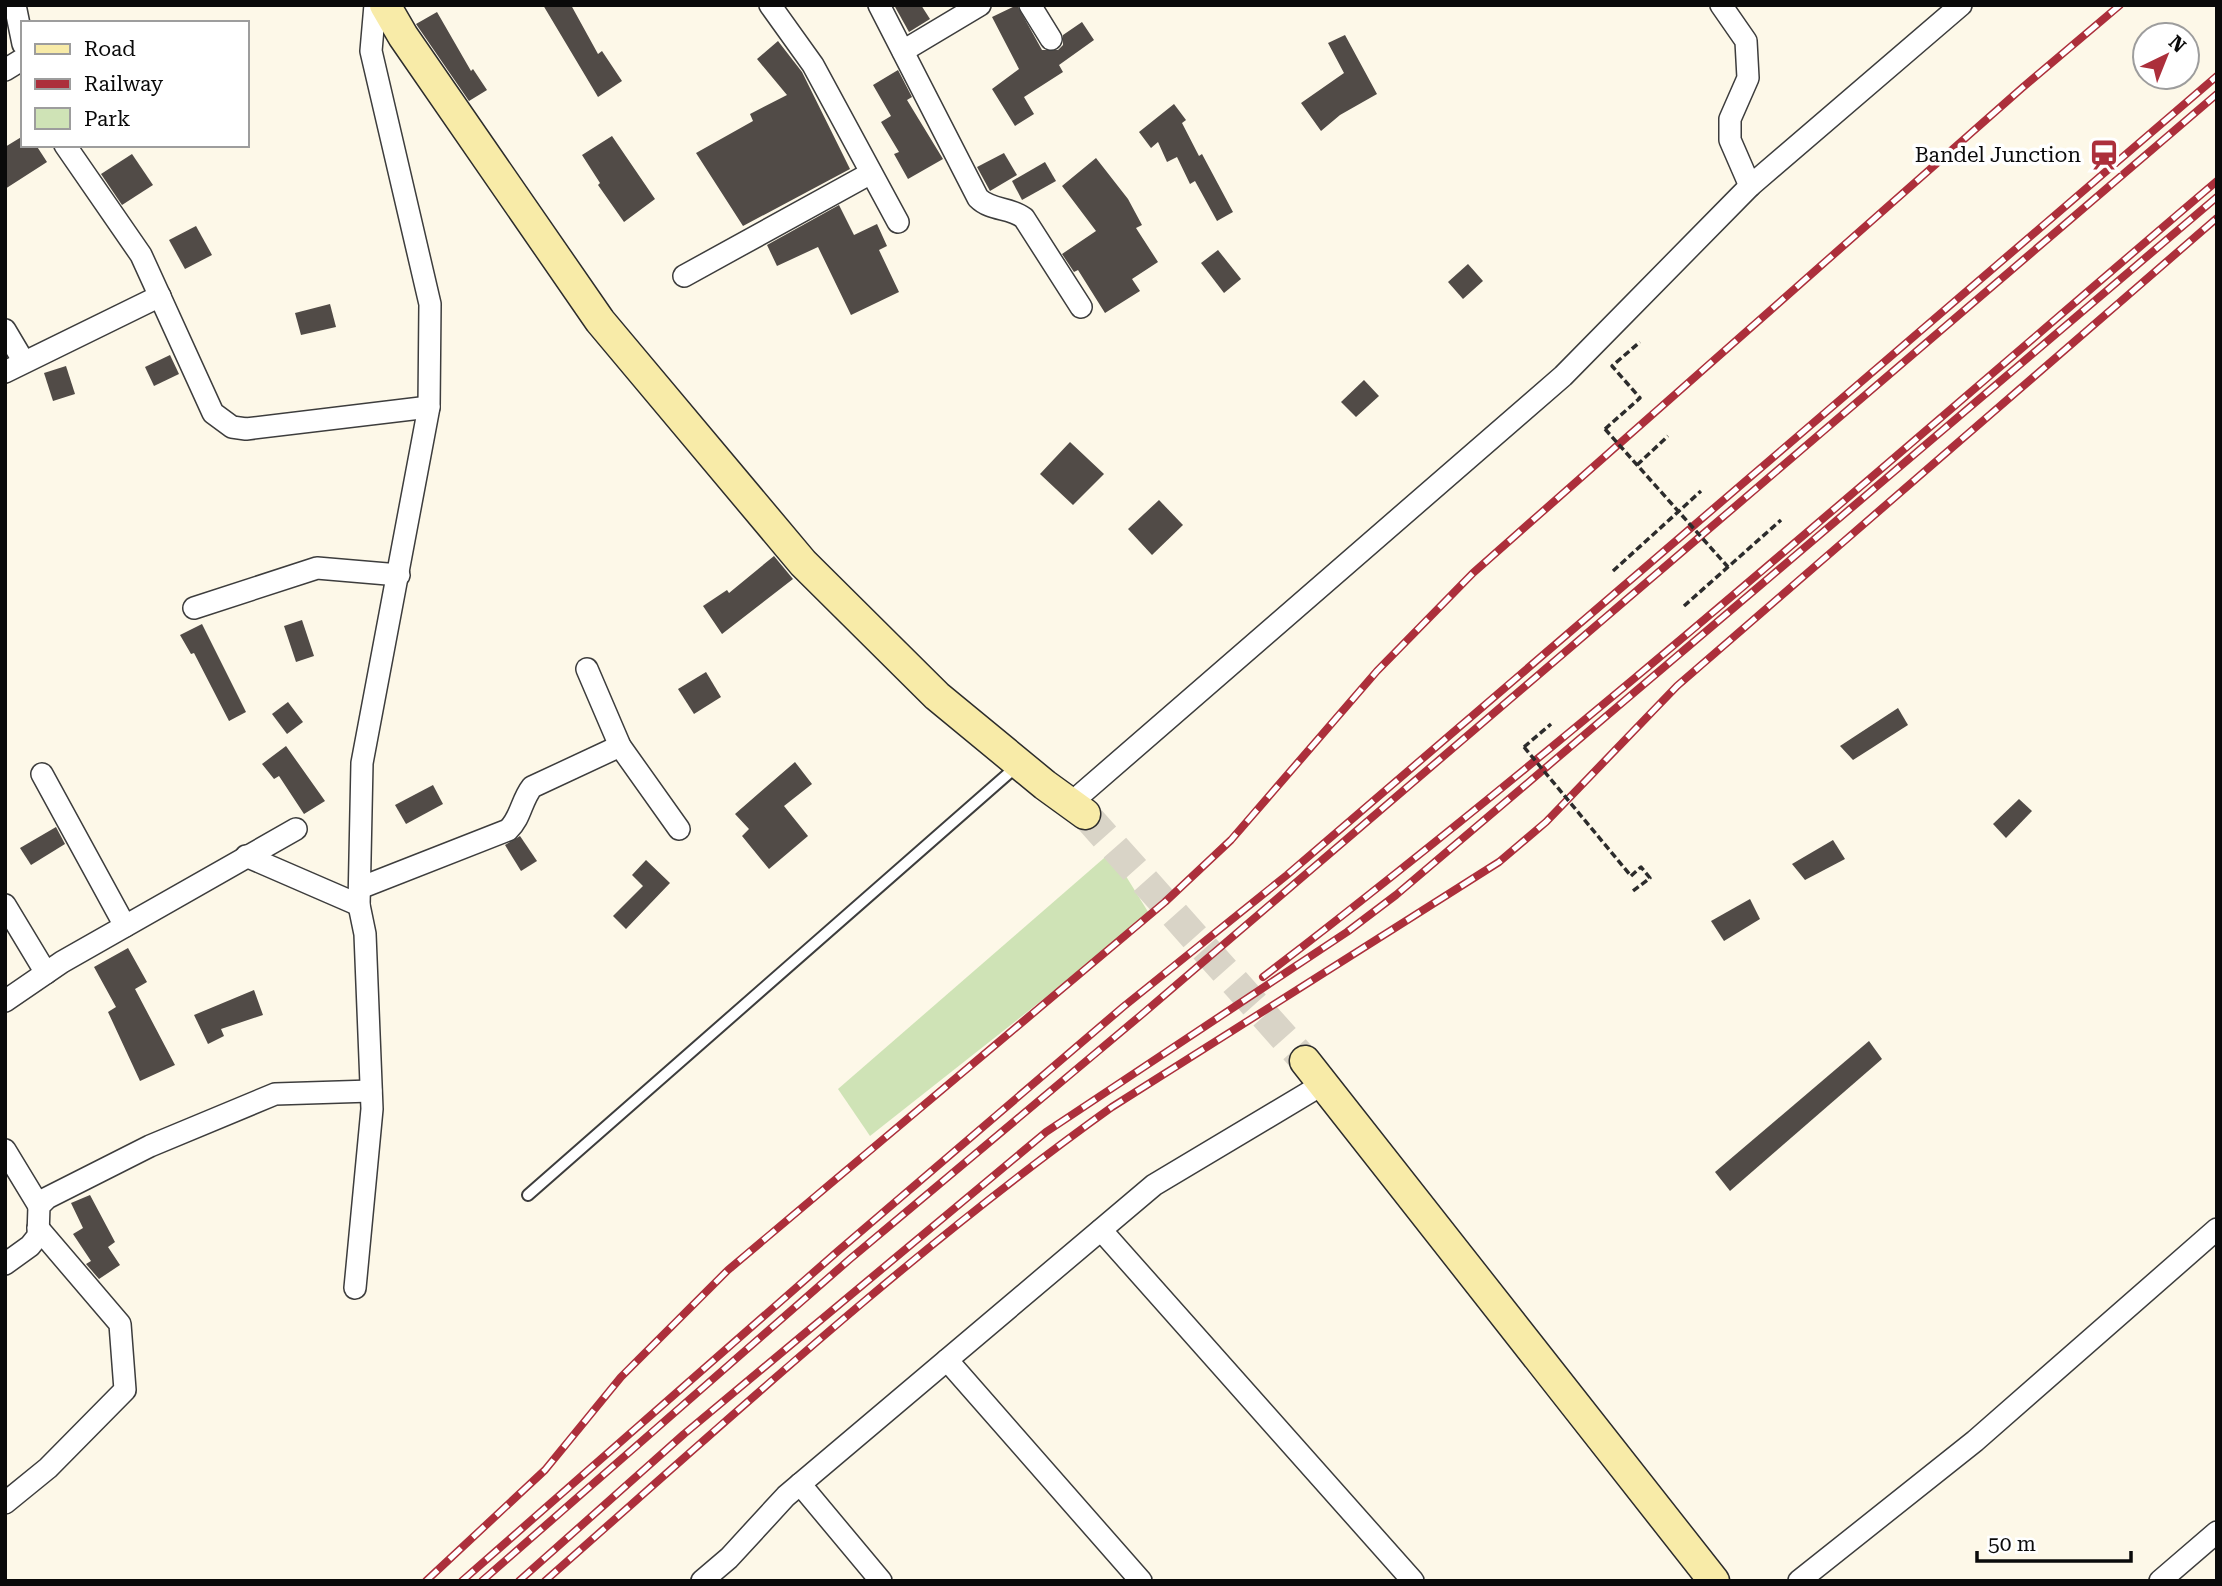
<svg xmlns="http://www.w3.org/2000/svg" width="2222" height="1586" font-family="'Roboto Serif',serif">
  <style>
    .green { fill: #cfe3b6 }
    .building { fill: #514b47 }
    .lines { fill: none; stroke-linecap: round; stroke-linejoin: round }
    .secondary-tunnel { stroke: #d9d4c7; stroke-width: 30; stroke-dasharray: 30 15; stroke-linecap: butt }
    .lane-casing { stroke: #3d3d3d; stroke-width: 14 }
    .street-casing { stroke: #3d3d3d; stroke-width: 24 }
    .secondary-casing { stroke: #2c2c2c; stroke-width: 33 }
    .path { stroke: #2c2c2c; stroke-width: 3.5; stroke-dasharray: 7 3.5; stroke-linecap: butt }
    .lane { stroke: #fff; stroke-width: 10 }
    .street { stroke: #fff; stroke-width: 21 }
    .secondary { stroke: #f8eba8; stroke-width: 30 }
    .rail-casing { stroke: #ac2f3b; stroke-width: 8 }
    .rail { stroke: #fff; stroke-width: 5; stroke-dasharray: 16; stroke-linecap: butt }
    .path-bridge { stroke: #2c2c2c; stroke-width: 3.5; stroke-dasharray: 7 3.5; stroke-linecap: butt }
    .labels { text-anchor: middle; stroke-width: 7; stroke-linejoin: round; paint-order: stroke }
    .poi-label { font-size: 21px; fill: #0a0a0a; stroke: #fff; text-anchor: end }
  </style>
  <rect width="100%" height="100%" fill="#fdf8e8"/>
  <polygon class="green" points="1111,852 1150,915 870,1136 838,1089"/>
  <g class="building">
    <polygon points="543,5 571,5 598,54 602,51 622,81 598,97"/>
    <polygon points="894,5 921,5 930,19 909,32"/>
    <polygon points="1017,5 1042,50 1058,50 1063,45 1063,35 1082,22 1094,40 1059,65 1063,72 1024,97 1034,114 1015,126 992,89 1019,69 992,17"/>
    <polygon points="437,12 471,71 473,69 487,90 469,101 416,24"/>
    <polygon points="1345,35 1377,94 1340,115 1321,131 1301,103 1344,73 1328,43"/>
    <polygon points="778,41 802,72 850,169 743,226 696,153 753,121 750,114 787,95 757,59"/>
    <polygon points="898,70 912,97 907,100 943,159 908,179 894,154 899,152 881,122 891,116 873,85"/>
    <polygon points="1174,104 1186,120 1182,123 1199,156 1202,154 1233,212 1217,221 1195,181 1190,184 1177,157 1167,162 1158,142 1151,148 1139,132"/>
    <polygon points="23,136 23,145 36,145 47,162 5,189 5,147"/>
    <polygon points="612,136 655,199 624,222 598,185 600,183 582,155"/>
    <polygon points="1004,153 1017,175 990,191 977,167"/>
    <polygon points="132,154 153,185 122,205 101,174"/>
    <polygon points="1096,158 1128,199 1142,225 1136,228 1158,262 1132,279 1140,291 1105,313 1078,270 1074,272 1062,254 1096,231 1062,186"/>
    <polygon points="1045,162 1056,181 1022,200 1012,181"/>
    <polygon points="839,205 854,235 877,224 887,246 879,250 899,292 851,315 818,247 777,266 767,245"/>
    <polygon points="196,226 212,255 185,269 169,240"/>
    <polygon points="1218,250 1241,279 1224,293 1201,263"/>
    <polygon points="1468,264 1483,281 1463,299 1448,282"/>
    <polygon points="330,304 336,327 301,335 295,313"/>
    <polygon points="170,355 179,374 154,386 145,367"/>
    <polygon points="66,366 75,394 53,401 44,373"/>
    <polygon points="1364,380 1379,396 1356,417 1341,402"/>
    <polygon points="1070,442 1104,474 1073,505 1040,474"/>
    <polygon points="1159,500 1183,525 1152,555 1128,529"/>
    <polygon points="774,556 793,579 722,634 703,606 727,590 729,593"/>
    <polygon points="302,620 314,656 296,662 284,626"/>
    <polygon points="202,624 246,712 229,721 194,653 191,654 180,635"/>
    <polygon points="706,672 721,697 694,714 678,689"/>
    <polygon points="288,702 303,722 287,734 272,714"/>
    <polygon points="1898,708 1908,725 1853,760 1840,746"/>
    <polygon points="286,746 325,801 304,814 279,776 274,779 262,764"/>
    <polygon points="795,762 812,784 784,806 808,836 769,869 742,836 749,829 735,814"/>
    <polygon points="433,785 443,804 406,824 395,805"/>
    <polygon points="2019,799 2032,811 2006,838 1993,824"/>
    <polygon points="56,827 65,844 31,865 20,848"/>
    <polygon points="520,836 537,861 521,871 505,845"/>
    <polygon points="1833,840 1845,859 1805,880 1792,864"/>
    <polygon points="646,860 670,883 626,929 613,916 643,886 632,875"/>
    <polygon points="1750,899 1760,919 1724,941 1711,921"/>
    <polygon points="128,948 147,982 135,989 175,1065 140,1081 108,1012 116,1007 94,967"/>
    <polygon points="254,990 263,1015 221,1029 224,1036 208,1044 194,1015"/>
    <polygon points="1869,1041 1882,1059 1730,1191 1715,1172"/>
    <polygon points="90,1195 115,1242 108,1247 120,1265 99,1279 86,1264 91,1261 73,1234 83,1228 71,1203"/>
  </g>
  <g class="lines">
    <polyline class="secondary-tunnel" points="1085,814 1305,1061"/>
    <g class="lane-casing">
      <polyline id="lane" points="528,1195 1017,766"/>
    </g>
    <g class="street-casing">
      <g id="street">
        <polyline points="15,5 23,44"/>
        <polyline points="770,5 813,65 898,222"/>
        <path d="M879 5 978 198C991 211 1010 207 1024 218L1081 307"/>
        <polyline points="1030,5 1051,39"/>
        <polyline points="1721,5 1746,41 1748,78 1730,119 1730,140 1750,186"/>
        <polyline points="903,51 980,5"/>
        <polyline points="5,70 23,59"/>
        <polyline points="65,145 141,255 213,413 232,427 246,429 429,407"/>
        <polyline points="684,276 871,173"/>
        <polyline points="5,330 24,362"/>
        <polyline points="5,372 160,296"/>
        <polyline points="194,608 317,568 399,575"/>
        <polyline points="587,669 620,746 679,829"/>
        <polyline points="42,774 125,926"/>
        <polyline points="1071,803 1563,376 1750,186 1961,5"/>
        <polyline points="246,856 359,905"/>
        <path d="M360 888 508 830C521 818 521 801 532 787L620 746"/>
        <polyline points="5,905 46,973"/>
        <polyline points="5,1001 62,962 296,829"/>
        <polyline points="5,1150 39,1206"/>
        <polyline points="1101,1230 1413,1581"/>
        <polyline points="5,1264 30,1246 38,1236 39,1206 47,1198 150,1146 275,1094 371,1091"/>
        <polyline points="355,1288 372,1109 365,934 359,905 362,763 429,407 430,304 371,51 375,5"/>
        <polyline points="947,1360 1141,1581"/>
        <polyline points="800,1484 881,1581"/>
        <polyline points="5,1503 48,1468 125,1390 120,1324 38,1228"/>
        <polyline points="702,1581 729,1558 786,1496 1154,1185 1323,1084"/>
        <polyline points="1799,1581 1975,1441 2217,1229"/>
        <polyline points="2160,1581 2217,1532"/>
      </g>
    </g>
    <g class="secondary-casing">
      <g id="secondary">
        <polyline points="385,5 403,36 600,321 803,563 937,696 1045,785 1085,814"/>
        <polyline points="1305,1061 1714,1581"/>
      </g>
    </g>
    <g class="path">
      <polyline points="1605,429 1640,398 1612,366 1640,342"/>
      <polyline points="1637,465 1668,436"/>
      <polyline points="1613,571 1701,491"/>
      <polyline points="1684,606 1781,520"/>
      <polyline points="1524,747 1551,724"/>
      <polyline points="1631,876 1641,867 1650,878 1633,891"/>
    </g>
    <use href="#lane" class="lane"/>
    <use href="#street" class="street"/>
    <use href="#secondary" class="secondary"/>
    <g class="rail-casing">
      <g id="rail">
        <path d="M1263 977C1592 725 1902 449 2217 181"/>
        <polyline points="426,1581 545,1470 621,1377 728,1270 1165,902 1231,840 1377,671 1473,573 2022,88 2120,5"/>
        <polyline points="462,1581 838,1251 1123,1007 1287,875 2217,76"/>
        <polyline points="482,1581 850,1259 1140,1016 2217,94"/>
        <polyline points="519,1581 684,1434 1046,1132 1347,932 1396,895 2217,197"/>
        <path d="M545 1581C730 1418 912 1250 1112 1107L1499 862 1546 822 1677 686 2217 218"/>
      </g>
    </g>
    <use href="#rail" class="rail"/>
    <g class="path-bridge">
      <polyline points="1605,429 1728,567"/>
      <polyline points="1524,747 1631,876"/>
    </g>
  </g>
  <defs>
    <g id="station-bare" transform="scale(2.415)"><path d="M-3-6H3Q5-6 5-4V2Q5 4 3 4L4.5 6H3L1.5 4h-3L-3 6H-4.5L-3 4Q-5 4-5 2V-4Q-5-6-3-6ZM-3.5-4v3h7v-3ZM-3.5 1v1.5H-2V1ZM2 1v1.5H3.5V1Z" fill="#ac2f3b" stroke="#fff" stroke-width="2.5" paint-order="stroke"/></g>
  </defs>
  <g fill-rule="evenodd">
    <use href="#station-bare" x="2104" y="155"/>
  </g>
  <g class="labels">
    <g class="poi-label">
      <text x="2081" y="162">Bandel Junction</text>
    </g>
  </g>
  <rect width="2222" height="1586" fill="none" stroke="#0a0a0a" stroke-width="14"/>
  <rect x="21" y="21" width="228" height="126" fill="#ffffff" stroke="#9d9d9d" stroke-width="2"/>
  <rect x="35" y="44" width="35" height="10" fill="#f8eba8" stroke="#9d9d9d" stroke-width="2"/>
  <text x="84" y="56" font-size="21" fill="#0a0a0a">Road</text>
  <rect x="35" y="79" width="35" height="10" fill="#ac2f3b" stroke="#9d9d9d" stroke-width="2"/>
  <text x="84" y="91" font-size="21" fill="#0a0a0a">Railway</text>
  <rect x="35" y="108" width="35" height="21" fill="#cfe3b6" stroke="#9d9d9d" stroke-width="2"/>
  <text x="84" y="126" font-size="21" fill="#0a0a0a">Park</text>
  <g transform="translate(2166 56) rotate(43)"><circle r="33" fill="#ffffff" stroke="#9d9d9d" stroke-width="2"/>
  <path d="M0-5L12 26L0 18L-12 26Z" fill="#ac2f3b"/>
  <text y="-10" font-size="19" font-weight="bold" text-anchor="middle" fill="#0a0a0a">N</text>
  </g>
  <path d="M1977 1551v10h154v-10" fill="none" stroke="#0a0a0a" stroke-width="3.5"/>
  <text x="1988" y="1551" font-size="21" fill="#0a0a0a" stroke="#ffffff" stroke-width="5" paint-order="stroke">50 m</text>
</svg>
